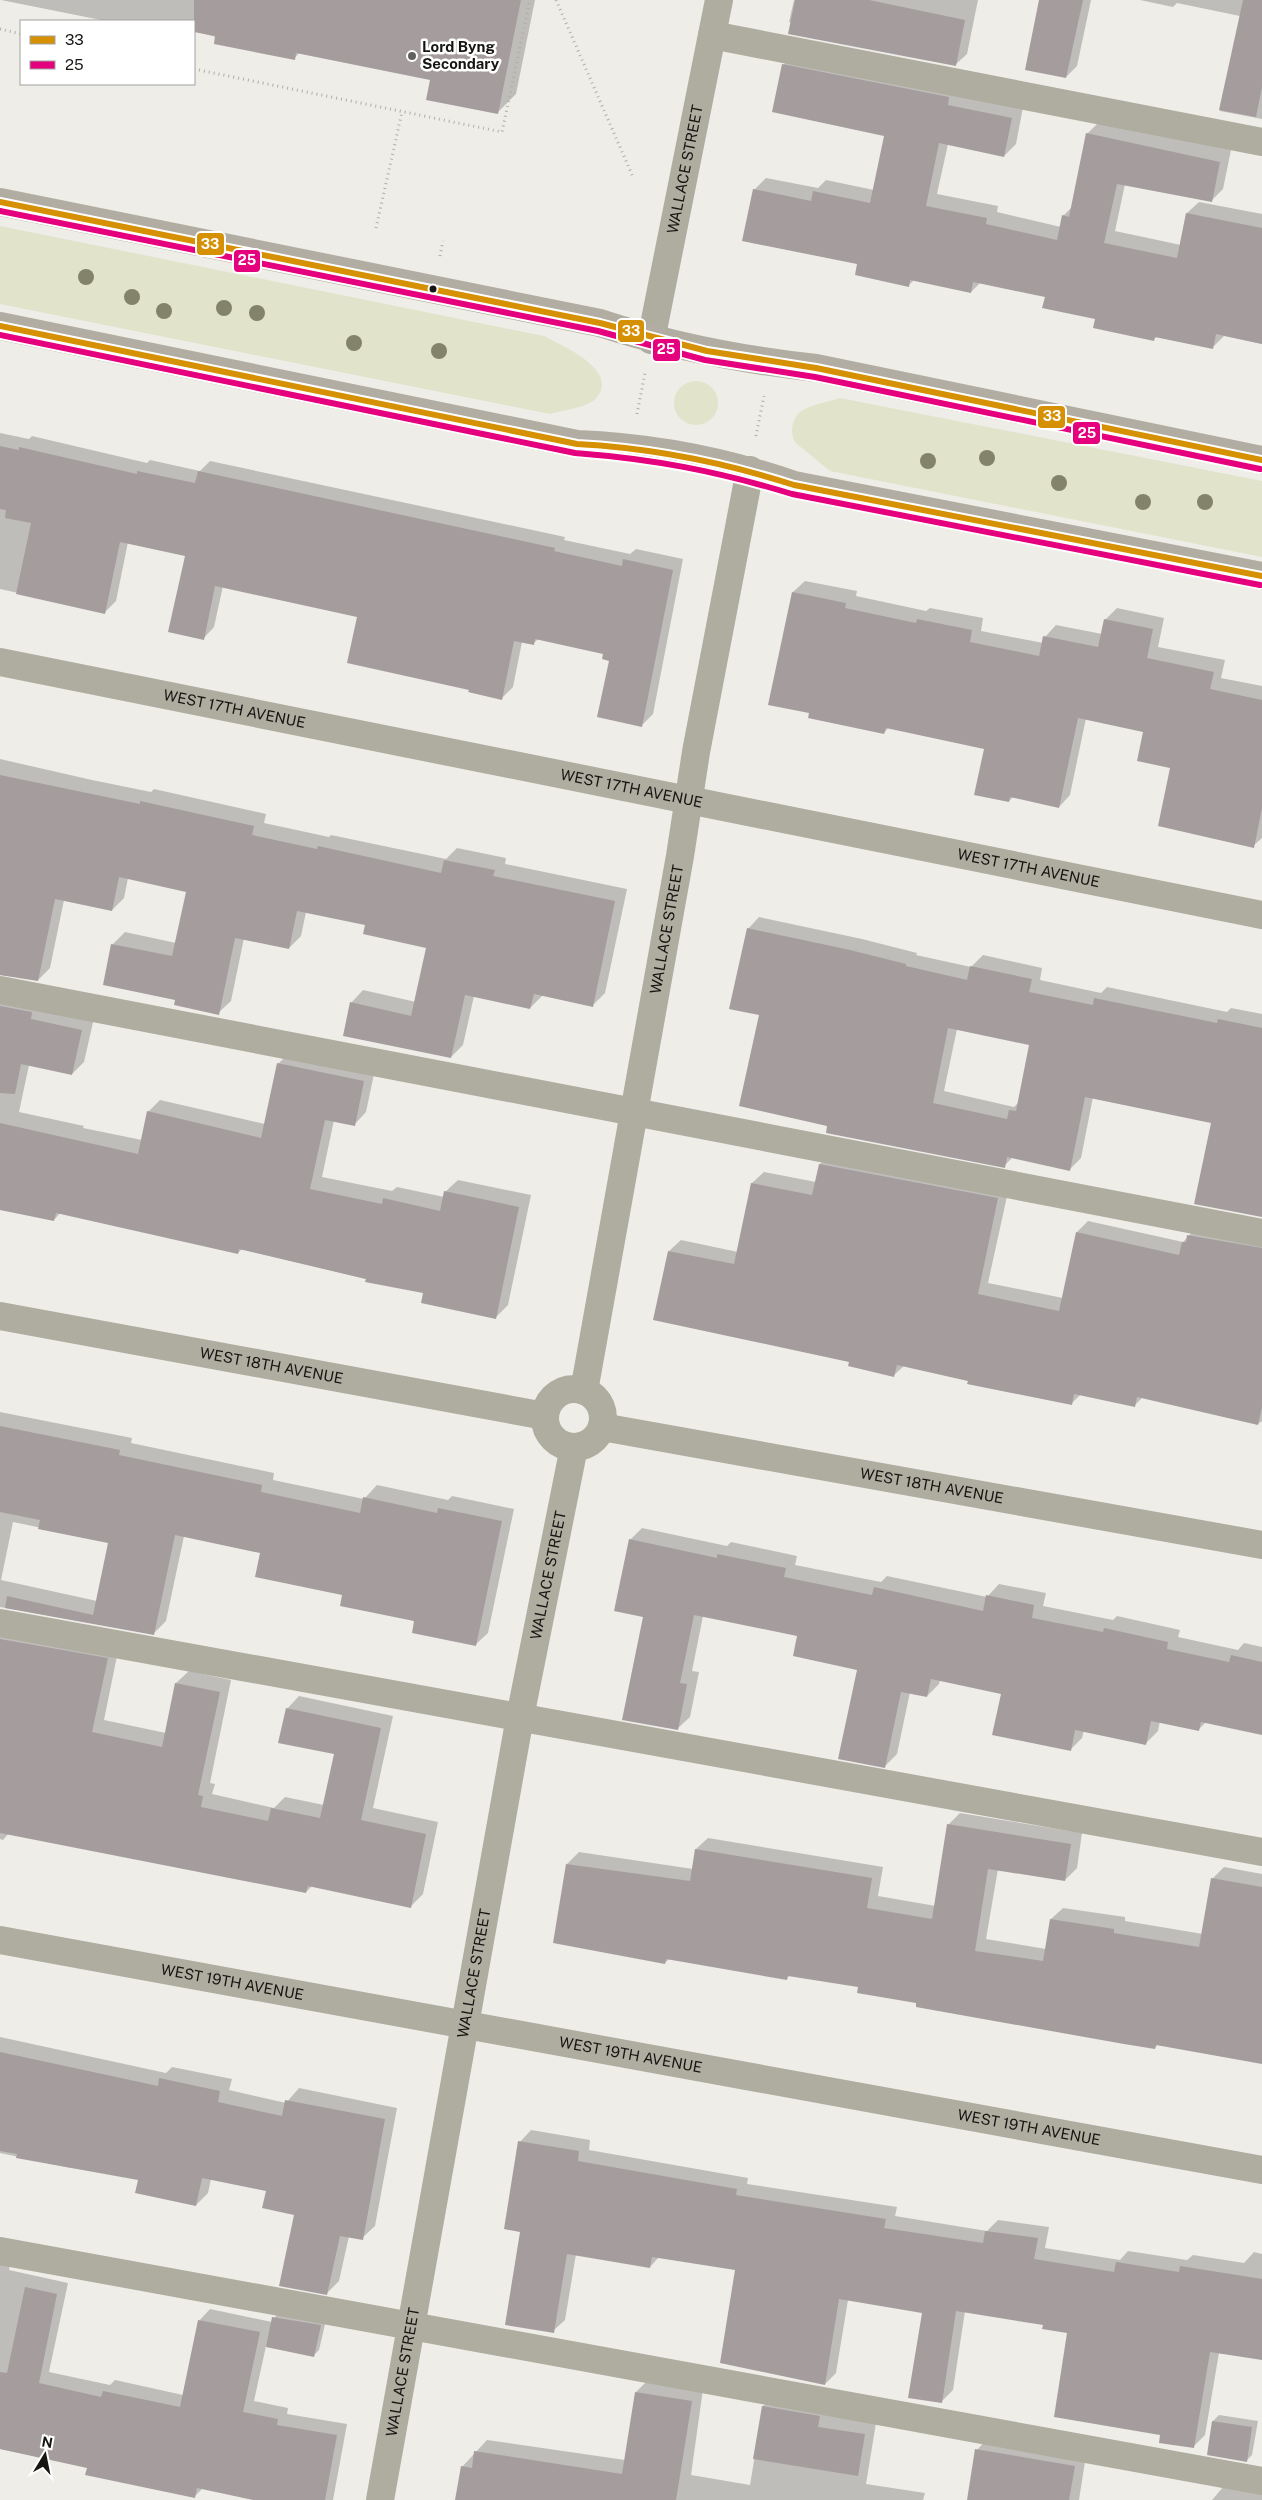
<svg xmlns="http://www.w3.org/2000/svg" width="1262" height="2500" font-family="'Public Sans',sans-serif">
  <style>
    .green { fill: #e2e3cb }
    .shadow { fill: #0003; fill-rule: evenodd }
    .building { fill: #a59c9e; fill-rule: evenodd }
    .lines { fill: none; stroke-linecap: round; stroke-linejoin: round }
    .path { stroke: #b1ada7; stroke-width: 3; stroke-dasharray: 1 4; stroke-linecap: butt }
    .minor { stroke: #afaca0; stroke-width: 28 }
    .major { stroke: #b2ada2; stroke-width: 28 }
    .bus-1-casing { stroke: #fff; stroke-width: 10 }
    .bus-2-casing { stroke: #fff; stroke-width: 10 }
    .bus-1 { stroke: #d59003; stroke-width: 6 }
    .bus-2 { stroke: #e5007d; stroke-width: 6 }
    .tree { fill: #83836c }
    .poi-dot { fill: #62615d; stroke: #fff; stroke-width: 2 }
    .bus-dot { fill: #161512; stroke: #fff; stroke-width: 2 }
    .labels { text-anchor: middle; stroke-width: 5; stroke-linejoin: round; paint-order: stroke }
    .poi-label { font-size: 15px; font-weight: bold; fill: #161512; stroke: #fff; text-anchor: start }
    .street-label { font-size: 15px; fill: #161512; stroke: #fff }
    .line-badge { stroke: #fff; stroke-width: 2 }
    .badge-label { font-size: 14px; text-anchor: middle; font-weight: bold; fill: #fff }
  </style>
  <rect width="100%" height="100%" fill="#eeede8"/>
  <g class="green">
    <path d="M0 226 544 336C562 346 609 365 601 390 599 395 596 400 591 402 580 409 563 410 550 414L0 304Z"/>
    <circle cx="696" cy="403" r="22"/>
    <path d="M840 398 1262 481V557L830 471C819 462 808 453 797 444 788 435 792 416 803 410 813 404 828 402 840 398Z"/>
  </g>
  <g class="shadow">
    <polygon points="1,0 535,0 516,94 498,112 431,79 300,52 294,59 194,31 194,21 106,21"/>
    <polygon points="794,0 978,0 967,54 955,65 789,22"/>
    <polygon points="1040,0 1091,0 1077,66 1066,77"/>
    <polygon points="1140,0 1262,0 1262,119 1220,111 1240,16 1177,3 1173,7"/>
    <polygon points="795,53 1023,107 1016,144 1004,156 948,144 937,194 998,206 997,212 1061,227 1063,216 1072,207 1087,134 1099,122 1231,150 1223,189 1211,201 1125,184 1115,231 1181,245 1187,213 1199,202 1262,214 1262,344 1224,336 1212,348 1157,337 1154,339 1046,296 980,283 971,292 914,280 909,285 859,263 754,190 766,178 818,188 826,180 874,190 886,135 783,65"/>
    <polygon points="0,433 29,439 32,436 147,463 150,460 200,471 210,461 565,537 564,540 630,554 636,549 683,559 653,714 641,726 610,660 605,653 539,638 533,644 522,642 513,687 502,698 470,689 358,616 223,586 214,627 203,639 187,555 128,542 116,601 105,612 0,589"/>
    <polygon points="805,581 857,591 856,596 926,611 930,608 983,618 981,631 1043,643 1045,637 1056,625 1102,634 1105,620 1117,608 1164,618 1158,647 1225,660 1221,678 1262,686 1262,838 1253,846 1172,767 1144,731 1086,718 1070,795 1059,807 1013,797 1009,801 985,748 889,727 884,733 810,712 793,592"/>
    <polygon points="0,759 92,780 151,792 154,789 266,814 264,823 329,837 331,835 446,859 457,848 506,858 505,864 627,889 605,993 592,1006 543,995 530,1008 474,996 463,1045 451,1057 351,1003 363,990 416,1002 427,947 367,924 306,912 301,936 289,948 244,938 231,1001 218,1013 177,999 112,945 125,932 176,943 188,891 128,878 124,898 112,910 64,900 50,968 38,980 0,975"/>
    <path d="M759 917 862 939 917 953 916 955 971 967 983 955 1042 968 1040 980 1101 993 1107 987 1227 1012 1231 1008 1262 1014V1216L1213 1122 1093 1097 1081 1158 1069 1170 1013 1157 1004 1166 828 1125 760 1014 748 929ZM957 1029 1031 1044 1019 1102 1014 1107 944 1091Z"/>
    <polygon points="0,987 94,1018 84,1062 72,1074 29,1065 19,1112 84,1126 83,1128 142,1140 148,1112 160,1100 265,1124 278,1064 290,1052 375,1069 366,1112 354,1125 334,1120 322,1177 392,1191 397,1187 444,1197 445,1192 458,1180 531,1195 508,1305 496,1317 424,1293 242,1249 238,1253 61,1212 54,1220 0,1209"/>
    <polygon points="832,1153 1009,1187 988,1283 1063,1298 1077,1232 1088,1221 1183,1242 1200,1224 1262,1234 1262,1421 1258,1424 1143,1397 1135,1405 1081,1394 1071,1404 904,1366 894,1375 851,1361 669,1251 681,1240 738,1252 752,1183 764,1172 816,1182 820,1164"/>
    <path d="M0 1412 132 1438 131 1443 274 1473 273 1480 364 1499 377 1485 448 1500 452 1496 514 1509 488 1633 475 1645 344 1594 262 1552 184 1536 166 1621 153 1634 0 1607ZM13 1522 110 1542 97 1601 1 1580Z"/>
    <polygon points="642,1528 727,1546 731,1542 797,1556 795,1565 881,1582 887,1576 987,1597 999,1584 1046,1593 1043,1606 1113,1620 1117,1616 1180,1630 1178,1637 1238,1650 1244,1643 1262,1647 1262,1733 1206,1722 1199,1729 1160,1721 1158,1731 1146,1743 1084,1730 1082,1738 1070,1750 1002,1693 940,1680 939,1684 927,1696 910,1692 897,1754 885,1766 858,1669 798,1635 703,1616 692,1671 699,1672 690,1717 677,1729 645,1616 630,1540"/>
    <polygon points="0,1619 119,1646 104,1720 166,1733 176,1683 189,1671 231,1680 210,1783 215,1784 212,1794 274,1808 285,1797 324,1805 335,1753 287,1709 299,1696 393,1716 373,1808 438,1822 423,1894 410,1907 312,1886 306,1892 9,1833 3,1840 0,1839"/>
    <polygon points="960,1813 1082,1833 1077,1868 1065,1880 998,1869 986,1939 1046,1949 1051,1919 1063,1908 1125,1917 1125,1921 1203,1934 1212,1879 1224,1867 1262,1874 1262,2063 1158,2044 1155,2048 918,2002 859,1986 790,1975 787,1978 669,1959 665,1963 567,1864 579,1852 693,1869 696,1849 708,1838 883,1867 878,1896 936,1906 949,1824"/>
    <polygon points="0,2037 166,2073 172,2067 232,2079 229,2090 286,2103 299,2088 397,2108 375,2226 362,2238 349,2236 339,2281 327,2293 296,2214 267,2190 211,2179 208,2193 196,2205 139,2179 73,2166 71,2168 0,2153"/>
    <polygon points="531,2130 590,2140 589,2150 748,2178 747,2184 897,2207 895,2216 987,2231 998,2220 1049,2227 1045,2248 1120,2260 1128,2251 1187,2260 1193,2255 1244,2263 1254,2252 1262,2254 1262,2359 1219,2353 1205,2435 1193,2447 1162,2434 1069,2332 1044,2324 965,2311 953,2390 941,2402 924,2312 848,2300 836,2373 825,2384 737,2269 659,2257 650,2267 576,2254 565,2320 553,2331 522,2231 520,2142"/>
    <polygon points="0,2262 10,2264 9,2270 68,2283 49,2372 110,2385 115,2380 183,2395 199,2321 210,2309 272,2322 279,2311 326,2320 319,2350 313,2356 266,2346 254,2401 288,2408 287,2414 347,2424 333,2500 259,2500 203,2488 195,2496 88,2467 0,2449"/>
    <polygon points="648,2380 703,2389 691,2475 750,2485 763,2406 775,2394 876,2423 866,2484 925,2493 923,2500 457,2500 462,2467 487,2440 625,2460 636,2392"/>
    <polygon points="1219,2415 1258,2421 1252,2455 1246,2461 1208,2454 1213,2421"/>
    <polygon points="988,2438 1086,2455 1079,2500 1012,2500 977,2450"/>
    <polygon points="1224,2486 1262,2493 1262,2500 1212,2500"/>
  </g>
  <g class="building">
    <polygon points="194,0 521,0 498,114 426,100 430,80 296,53 295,60 214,44 215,36 194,32"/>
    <polygon points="795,0 869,0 965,20 956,66 788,34"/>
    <polygon points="1039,0 1083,0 1066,78 1025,70"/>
    <polygon points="1243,0 1262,0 1262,87 1256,117 1219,110"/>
    <polygon points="782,64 949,97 948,105 1012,118 1004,157 939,143 926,206 987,218 986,224 1057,240 1062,215 1069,217 1086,133 1220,162 1212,202 1117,184 1104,243 1177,258 1186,213 1262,228 1262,344 1216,334 1213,349 1155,337 1154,341 1093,328 1095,319 1042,308 1045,297 973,282 971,293 910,280 909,287 855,275 857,264 742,241 753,189 811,201 813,191 870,203 884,136 772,112"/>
    <polygon points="0,446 19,450 19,447 137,474 137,471 195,483 198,471 555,548 554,551 622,566 623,559 673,570 642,727 597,717 609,661 602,659 603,654 535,639 534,645 514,641 502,700 468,692 469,690 347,663 357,617 215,586 204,640 168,632 185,556 120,542 105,614 16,594 31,523 5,518 6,510 0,509"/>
    <polygon points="792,592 846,603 845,608 916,623 917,619 972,630 970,642 1039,656 1043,636 1098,647 1104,619 1153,629 1147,658 1214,672 1210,689 1262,700 1262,808 1254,848 1158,826 1170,768 1137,761 1143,732 1078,718 1059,808 1010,797 1009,802 974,795 984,749 886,728 884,734 808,718 809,713 768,705"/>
    <polygon points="0,775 140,804 140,801 254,826 252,835 317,849 318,846 441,873 444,860 495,870 493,876 615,901 593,1007 534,994 530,1009 465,995 451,1058 343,1036 350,1002 411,1016 426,948 363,934 365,925 297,911 289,949 235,938 219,1015 174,1005 175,1000 103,985 111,944 172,956 186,892 119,877 112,911 55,899 38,981 0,975"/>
    <path d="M747 928 850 950 906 964V966L967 980 970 966 1032 979 1029 992 1093 1005 1094 998 1217 1023 1218 1019 1262 1028V1217L1194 1204 1211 1123 1085 1097 1070 1171 1007 1157 1005 1168 826 1133 827 1126 739 1106 759 1015 729 1009ZM948 1028 1029 1045 1016 1111 1009 1110 1007 1119 933 1103Z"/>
    <polygon points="0,1006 32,1012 31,1019 82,1030 72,1075 21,1064 15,1094 0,1093"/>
    <polygon points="277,1063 364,1081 355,1126 325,1120 310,1189 382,1204 383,1198 440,1211 444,1191 519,1207 496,1319 421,1303 423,1293 365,1282 366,1279 239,1249 238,1254 56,1213 54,1221 0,1210 0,1123 138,1154 147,1111 261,1138"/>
    <polygon points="819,1164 998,1198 978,1294 1059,1311 1076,1232 1179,1255 1182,1242 1186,1242 1187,1235 1262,1248 1262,1407 1258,1425 1137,1397 1135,1407 1074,1394 1072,1405 967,1384 968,1381 897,1365 894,1377 848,1366 849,1362 653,1320 668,1251 734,1264 751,1183 812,1195"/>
    <polygon points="0,1426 120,1450 119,1455 262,1485 261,1492 360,1513 363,1497 437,1513 438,1508 502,1521 476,1646 412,1633 414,1621 340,1606 342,1595 255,1577 260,1553 175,1535 154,1635 5,1608 7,1596 93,1615 108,1543 38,1529 40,1520 0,1512"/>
    <polygon points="629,1539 717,1558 717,1554 786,1568 784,1577 872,1595 874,1587 983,1611 986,1595 1034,1605 1032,1618 1103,1632 1104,1628 1168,1642 1167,1649 1229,1662 1231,1655 1262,1662 1262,1735 1201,1722 1199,1731 1151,1721 1146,1745 1075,1730 1071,1751 992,1735 1001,1694 931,1679 927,1697 901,1692 885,1768 838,1759 857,1670 793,1656 797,1636 694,1615 680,1683 687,1684 678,1730 622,1720 643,1617 614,1611"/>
    <polygon points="0,1639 108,1658 92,1732 162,1747 175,1683 220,1692 198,1795 203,1796 201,1807 268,1821 271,1808 320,1818 334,1754 278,1743 286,1708 381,1728 361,1820 426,1834 411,1908 308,1886 306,1893 0,1833"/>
    <polygon points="947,1824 1071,1844 1065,1881 988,1869 975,1951 1043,1961 1050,1919 1114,1929 1114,1933 1199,1947 1211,1878 1262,1887 1262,2064 1156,2045 1155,2049 1124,2044 916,2007 916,2003 857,1993 858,1987 788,1976 787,1980 666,1959 665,1964 553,1943 566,1864 690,1881 695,1849 872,1878 867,1908 932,1919"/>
    <polygon points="0,2052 158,2086 159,2078 220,2091 218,2102 282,2116 285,2100 385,2119 363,2240 340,2236 327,2295 279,2286 294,2215 262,2208 266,2191 202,2178 196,2206 135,2193 138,2180 16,2158 17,2154 0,2151"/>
    <polygon points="518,2141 579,2151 578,2161 737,2189 736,2195 886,2219 884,2228 983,2243 985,2231 1038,2238 1034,2259 1114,2272 1116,2262 1179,2272 1180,2266 1262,2279 1262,2360 1210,2352 1194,2448 1159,2443 1160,2435 1054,2417 1067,2333 1042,2329 1043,2325 956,2311 942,2403 908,2398 922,2313 839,2299 825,2385 720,2363 735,2270 652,2257 650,2268 567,2254 554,2333 505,2325 520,2232 504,2229"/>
    <polygon points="25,2287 57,2294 39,2383 101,2397 103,2391 180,2407 198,2320 260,2332 243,2412 278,2419 277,2425 337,2435 325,2500 253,2500 197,2488 195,2498 85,2475 87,2468 0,2449 0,2372 7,2373"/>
    <polygon points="272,2317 321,2325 314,2357 266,2347"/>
    <polygon points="635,2392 692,2401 676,2500 455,2500 461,2466 472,2468 474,2451 622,2474"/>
    <polygon points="762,2406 820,2416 818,2427 865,2434 858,2476 753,2459"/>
    <polygon points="1212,2421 1252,2427 1247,2462 1207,2455"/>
    <polygon points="975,2449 1075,2466 1069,2500 967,2500"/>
  </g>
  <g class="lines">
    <g class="path">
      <polyline points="556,0 633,177"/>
      <polyline points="0,29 21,34"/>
      <polyline points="194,69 502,132 530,0"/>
      <polyline points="376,228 402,112"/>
      <polyline points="440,256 443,241"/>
      <polyline points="637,414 645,373"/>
      <polyline points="756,436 764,396"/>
    </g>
    <g class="minor">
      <polyline points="712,35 1262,142"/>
      <path id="s1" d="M651 340 719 0"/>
      <path id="s2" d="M0 662 1262 915"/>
      <polyline points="0,990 1262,1233"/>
      <path id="s3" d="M0 1316 545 1416"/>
      <circle cx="574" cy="1418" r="29"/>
      <path id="s4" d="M584 1391 680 856 696 752 750 470"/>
      <path id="s5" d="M602 1427 1262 1545"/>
      <polyline points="0,1623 1262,1852"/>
      <path id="s6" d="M0 1940 1262 2170"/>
      <polyline points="0,2251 1262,2481"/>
      <path id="s7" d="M380 2500 520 1717 574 1447"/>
    </g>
    <g class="major">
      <path d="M0 202 600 323C670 346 743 360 816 368L1262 460"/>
      <path d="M0 326 577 444C651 447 725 461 794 485L1262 576"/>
    </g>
    <g class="bus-1-casing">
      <g id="bus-1">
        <polyline points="0,202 600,323 707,351 816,368 1262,460"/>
        <path d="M0 326 577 444C652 448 723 462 794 485L1262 576"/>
      </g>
    </g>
    <g class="bus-2-casing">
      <g id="bus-2">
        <polyline points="0,211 598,331 705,360 815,377 1260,469"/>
        <path d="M0 335 575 453C653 459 717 471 792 494L1260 585"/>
      </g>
    </g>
    <use href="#bus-1" class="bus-1"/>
    <use href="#bus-2" class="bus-2"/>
  </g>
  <g class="tree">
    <circle cx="86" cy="277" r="8"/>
    <circle cx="132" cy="297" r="8"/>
    <circle cx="224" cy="308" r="8"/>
    <circle cx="164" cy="311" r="8"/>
    <circle cx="257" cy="313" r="8"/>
    <circle cx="354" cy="343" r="8"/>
    <circle cx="439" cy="351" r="8"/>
    <circle cx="987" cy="458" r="8"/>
    <circle cx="928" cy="461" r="8"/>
    <circle cx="1059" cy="483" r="8"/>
    <circle cx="1143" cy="502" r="8"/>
    <circle cx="1205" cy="502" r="8"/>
  </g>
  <circle class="poi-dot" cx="412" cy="56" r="5"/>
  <circle class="bus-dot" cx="433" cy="289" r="4.5"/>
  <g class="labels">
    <g class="poi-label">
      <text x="422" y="52">Lord Byng<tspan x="422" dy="17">Secondary</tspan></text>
    </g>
    <g class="street-label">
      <text dy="5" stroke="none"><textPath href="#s1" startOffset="174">WALLACE STREET</textPath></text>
      <text dy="5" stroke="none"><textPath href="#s2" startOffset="239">WEST 17TH AVENUE</textPath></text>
      <text dy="5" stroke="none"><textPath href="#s2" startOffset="644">WEST 17TH AVENUE</textPath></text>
      <text dy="5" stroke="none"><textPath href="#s2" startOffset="1049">WEST 17TH AVENUE</textPath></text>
      <text dy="5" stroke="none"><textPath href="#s4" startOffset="469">WALLACE STREET</textPath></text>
      <text dy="5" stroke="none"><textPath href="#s3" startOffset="276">WEST 18TH AVENUE</textPath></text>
      <text dy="5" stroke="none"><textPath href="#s5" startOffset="335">WEST 18TH AVENUE</textPath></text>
      <text dy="5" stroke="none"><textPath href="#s7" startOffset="940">WALLACE STREET</textPath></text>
      <text dy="5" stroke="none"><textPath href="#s7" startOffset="535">WALLACE STREET</textPath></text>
      <text dy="5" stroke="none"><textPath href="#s6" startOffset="236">WEST 19TH AVENUE</textPath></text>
      <text dy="5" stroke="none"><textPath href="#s6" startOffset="641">WEST 19TH AVENUE</textPath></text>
      <text dy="5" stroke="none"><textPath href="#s6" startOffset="1046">WEST 19TH AVENUE</textPath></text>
      <text dy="5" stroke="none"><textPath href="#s7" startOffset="130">WALLACE STREET</textPath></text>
    </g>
  </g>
  <g class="line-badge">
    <rect x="196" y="232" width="29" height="24" rx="5" fill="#d59003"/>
    <rect x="233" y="249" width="28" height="24" rx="5" fill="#e5007d"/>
    <rect x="617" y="319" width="28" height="24" rx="5" fill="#d59003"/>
    <rect x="652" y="338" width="29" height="24" rx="5" fill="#e5007d"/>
    <rect x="1037" y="405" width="29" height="24" rx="5" fill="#d59003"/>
    <rect x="1072" y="421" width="29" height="24" rx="5" fill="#e5007d"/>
  </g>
  <g class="badge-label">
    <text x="210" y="249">33</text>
    <text x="247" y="265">25</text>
    <text x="631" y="336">33</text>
    <text x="666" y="354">25</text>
    <text x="1052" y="421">33</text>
    <text x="1087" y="438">25</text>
  </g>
  <rect x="20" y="20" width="175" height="65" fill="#ffffff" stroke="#a2a1a0"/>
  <rect x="30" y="36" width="25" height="8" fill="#d59003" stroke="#a2a1a0"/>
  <text x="65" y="45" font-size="15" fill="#161512">33</text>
  <rect x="30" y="61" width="25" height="8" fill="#e5007d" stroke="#a2a1a0"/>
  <text x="65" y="70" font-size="15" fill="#161512">25</text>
  <g transform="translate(45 2455) rotate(10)" stroke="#ffffff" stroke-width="4" paint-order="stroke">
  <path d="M0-4L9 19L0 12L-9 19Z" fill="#161512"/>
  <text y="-8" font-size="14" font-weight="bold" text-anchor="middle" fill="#161512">N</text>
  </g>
</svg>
